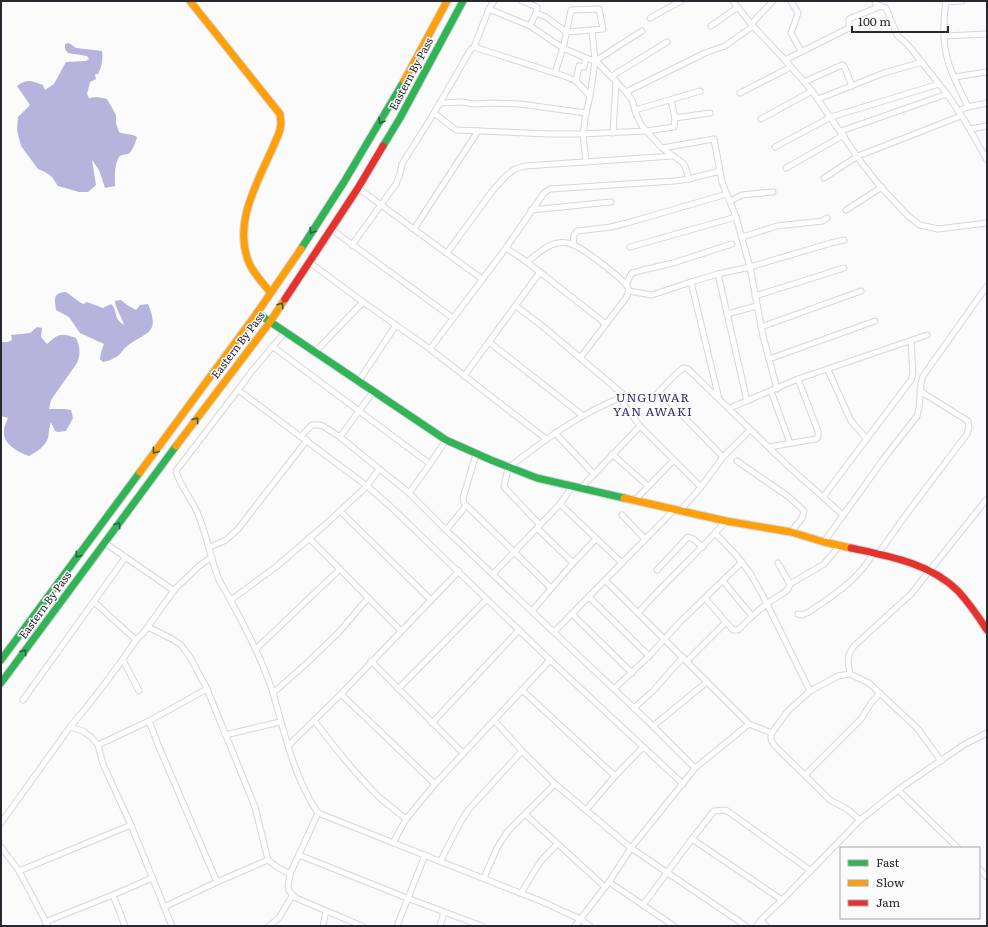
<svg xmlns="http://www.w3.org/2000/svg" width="988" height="927" font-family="Literata,serif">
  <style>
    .water { fill: #b6b3dd }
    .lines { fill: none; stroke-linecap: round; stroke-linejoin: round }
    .street-casing { stroke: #d7d7dc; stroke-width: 7 }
    .fast-casing { stroke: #d7d7dc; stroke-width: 9 }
    .slow-casing { stroke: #d7d7dc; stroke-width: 9 }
    .jam-casing { stroke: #d7d7dc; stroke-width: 9 }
    .street { stroke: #fefefe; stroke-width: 5 }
    .fast { stroke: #30b455; stroke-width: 7 }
    .slow { stroke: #ff9f0a; stroke-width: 7 }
    .jam { stroke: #e5322d; stroke-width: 7 }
    .oneway { stroke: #2b603f }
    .labels { text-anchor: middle; stroke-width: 3; stroke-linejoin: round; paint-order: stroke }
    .street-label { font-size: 11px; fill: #282831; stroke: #fbfbfb }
    .neighbourhood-label { font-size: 12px; letter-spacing: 1px; fill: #372f6a; stroke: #fbfbfb }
  </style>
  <rect width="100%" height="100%" fill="#fbfbfb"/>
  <g class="water">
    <path d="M69 43 76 48 102 51C103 59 102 67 98 74H95L96 79 90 82 87 94 89 98 97 97 107 99 116 115V123L119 132C125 135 131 133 137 137 136 142 132 152 128 154 124 155 122 154 119 157 114 165 115 177 115 186L105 188 99 170 92 160 96 185 88 192H79L58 186 52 177 45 172 38 169 21 146 17 130 18 117 30 105 17 86C27 78 32 81 43 85L45 90 54 84 66 62 86 61 89 59 87 56 68 53 65 49V44Z"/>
    <path d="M66 292 81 303 84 304 87 302 103 308 111 304C119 312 112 317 124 325 122 317 115 308 115 301L121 300 127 305 136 310 140 305 148 304C161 335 146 331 126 347 120 353 120 356 112 359L111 360 103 362 100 359 101 352 104 344 80 333 69 317 56 310C55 299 52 293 66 292Z"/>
    <path d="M37 327 42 328 41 337 47 344C58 334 61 332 76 338 80 347 81 354 77 363L51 400 49 409H64L71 410 73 418 66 431 58 432 55 431 51 422C49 427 49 433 48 438 45 447 36 452 29 456 18 452 2 444 4 430 4 426 7 421 8 418L1 416V342H8L12 340 11 335 30 333Z"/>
  </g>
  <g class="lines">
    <g class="street-casing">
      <g id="street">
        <polyline points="522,1 537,7 536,13"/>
        <polyline points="733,1 751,24 785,60 812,91 861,162 879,185 908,216 920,225 938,229 987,223"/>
        <polyline points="791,1 798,13 791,33 801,51"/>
        <polyline points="875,1 876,4 886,8 897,35 908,45 947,94 965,121 987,160"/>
        <path d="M946 1C943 21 942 41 948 61 952 76 961 92 968 107"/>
        <polyline points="945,2 962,1"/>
        <polyline points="489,9 494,1"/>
        <polyline points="650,18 681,1"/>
        <polyline points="751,24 773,1"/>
        <polyline points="530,26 536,13 546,17 566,32 592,30"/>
        <polyline points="711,26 738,7"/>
        <polyline points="944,36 987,34"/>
        <polyline points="474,47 567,77 576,81 590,96 586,113 583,134 586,162"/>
        <polyline points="785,60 849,28 849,19 881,6"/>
        <polyline points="595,61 642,31"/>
        <polyline points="555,73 564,44 571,10 599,9 603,29 592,30 595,61 590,96"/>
        <polyline points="612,76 667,42"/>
        <polyline points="955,77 987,72"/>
        <polyline points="576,81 579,66 584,67 586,58 597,62 626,92 632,100 636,114 642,126 662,148 682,162 685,166 689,179"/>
        <polyline points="804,82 842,65 844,66 852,86"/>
        <polyline points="626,92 705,53 725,46 753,26"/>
        <polyline points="740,93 791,67"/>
        <polyline points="818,99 884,73 922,62"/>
        <polyline points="671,100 675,118 710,113"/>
        <polyline points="440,103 462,102 475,104 493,103 520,104 586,113"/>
        <polyline points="635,110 700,91"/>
        <polyline points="958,111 968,107 987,103"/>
        <polyline points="434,113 456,130 550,134 580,134 646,131 674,127 675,118"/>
        <polyline points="761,119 812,91"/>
        <polyline points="970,129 987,126"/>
        <polyline points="841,131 947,94"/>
        <polyline points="613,133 616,81"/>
        <polyline points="775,147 831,117 939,84"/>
        <polyline points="662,148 714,139 722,182 736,217 750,267 763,336 777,389"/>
        <polyline points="786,168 844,135"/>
        <polyline points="824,178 858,156 961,116"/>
        <polyline points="358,188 482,279"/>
        <polyline points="730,201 742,195 773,192"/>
        <polyline points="531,210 611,202"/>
        <polyline points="846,210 882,187"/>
        <polyline points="331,229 453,318"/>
        <polyline points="414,229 478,131"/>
        <polyline points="742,237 777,226 823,221 827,218"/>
        <polyline points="352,245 396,184 400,174 402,164 434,113 471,49 474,47 489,9 530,26 563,48 586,58"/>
        <polyline points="573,245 574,235 577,231 611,227 627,223 727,194"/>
        <polyline points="630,247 736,217"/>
        <polyline points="506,248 527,262 606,324"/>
        <polyline points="447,253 493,190 506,176 515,169 525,166 673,156"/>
        <polyline points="309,262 363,302"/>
        <path d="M527 262C536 255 546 245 558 243 563 242 572 243 576 246 585 250 623 279 627 286 630 290 628 294 626 298L580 358"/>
        <polyline points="718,274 747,401"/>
        <polyline points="626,285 630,276 632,273 643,270 673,263 732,244"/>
        <polyline points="629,291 652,295 691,282"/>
        <polyline points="755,296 844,268"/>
        <path d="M516 306 546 329 625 396 650 400C662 390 671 377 683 368L688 369 788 466 843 515"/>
        <polyline points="727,314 757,306"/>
        <polyline points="761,327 861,291"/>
        <polyline points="489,342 582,415"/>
        <polyline points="272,346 430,464 409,493"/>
        <polyline points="430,349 506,248 544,193 550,189 674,181 689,179 720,171"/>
        <polyline points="315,352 363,302 430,349 546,439"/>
        <polyline points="769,359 875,321"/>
        <polyline points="828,370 851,421 867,439"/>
        <polyline points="464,376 540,272"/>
        <polyline points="358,382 396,325"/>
        <polyline points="238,390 252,371 285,332"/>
        <polyline points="771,391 790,443"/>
        <polyline points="660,392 723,457"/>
        <polyline points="619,398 640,426 701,487"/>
        <polyline points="719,399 691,282 718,274 750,267 831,243 844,240"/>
        <polyline points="730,408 798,379 927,335"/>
        <polyline points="555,433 594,474"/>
        <polyline points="301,436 312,425 319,425 323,426 340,437 409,493 446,530 653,726 695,768"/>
        <polyline points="340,437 373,392"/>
        <polyline points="769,447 816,439 818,437 818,431 798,379"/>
        <polyline points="476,454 463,498 464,503 551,588"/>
        <polyline points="612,454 648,486"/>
        <polyline points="737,461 789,497 804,511 802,518 791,532"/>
        <polyline points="430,464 446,440"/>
        <polyline points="580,489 640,426"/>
        <polyline points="823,497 911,380 913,374 911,341"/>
        <polyline points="634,501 674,460"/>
        <polyline points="560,504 622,563"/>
        <polyline points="340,511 431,600"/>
        <polyline points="680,511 701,487 723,457 750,430"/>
        <polyline points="622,515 645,539"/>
        <path d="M540 525 504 487 508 468C546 439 580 413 625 396"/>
        <polyline points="537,528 573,563"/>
        <polyline points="446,530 466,506"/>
        <polyline points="715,533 736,555 750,573 763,596 810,691"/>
        <polyline points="309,538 401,631"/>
        <polyline points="824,542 885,457 917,416 919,408 921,384 923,376 987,286"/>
        <polyline points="105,543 173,590 175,589 199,566 212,557"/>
        <polyline points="210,547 226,540 238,529 307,440"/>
        <polyline points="878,554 908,512 967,434 969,427 968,421 920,391"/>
        <polyline points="657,570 688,537 693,539 703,547"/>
        <polyline points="493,574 560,504 572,487"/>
        <polyline points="605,580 749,724"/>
        <polyline points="723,581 752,616"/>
        <polyline points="790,584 824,564 840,545"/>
        <polyline points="589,597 649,656"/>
        <path d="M705 598 733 630H738C750 618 762 606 777 597 782 594 789 591 790 584L778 563"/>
        <polyline points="231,600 277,566 326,524 367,486 379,469"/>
        <polyline points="94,602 136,640 144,632 175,589"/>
        <polyline points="532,611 573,563 596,539"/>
        <path d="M638 613C666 581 698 553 726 521"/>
        <polyline points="572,614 632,673"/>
        <path d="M798 614 802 615 809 612C832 596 860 579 873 553"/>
        <polyline points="148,627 172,639 181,645 190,657 207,689 255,807 268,860 277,867 290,874"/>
        <polyline points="554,632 674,510"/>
        <path d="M136 640C116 670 94 699 70 727L83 731 91 737 98 745 103 764 131 825 172 926"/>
        <polyline points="257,648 340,569"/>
        <polyline points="123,660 139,691"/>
        <polyline points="371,661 463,753"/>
        <polyline points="687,661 726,622"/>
        <path d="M850 674C848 662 846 657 854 646L911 594 986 500"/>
        <polyline points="398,689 487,599"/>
        <polyline points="614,689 649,656 680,622 742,562"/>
        <polyline points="522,690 615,776"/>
        <polyline points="273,693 307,663 340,631 368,598"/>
        <polyline points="341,694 435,784"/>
        <polyline points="23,700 125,558"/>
        <polyline points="634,708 654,690 683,657"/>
        <path d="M314 720C334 747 355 774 380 798 388 805 398 812 406 819"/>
        <polyline points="494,720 522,751 555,784 631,848 746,926"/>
        <polyline points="432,723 519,630"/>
        <polyline points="653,726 707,682"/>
        <polyline points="225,735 280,722"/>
        <polyline points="98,745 149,721"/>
        <polyline points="288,746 341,694 459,571"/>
        <polyline points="805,775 861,719 871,703 880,693"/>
        <polyline points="898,790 958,848"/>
        <polyline points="586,810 615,776 643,747"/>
        <polyline points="318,813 290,874 288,886 289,891 296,898 362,926"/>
        <polyline points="525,814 605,887"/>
        <path d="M860 820 847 809 830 800 778 749C773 744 769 740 772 733L787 712 810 691 838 676 850 674 869 683 918 729 941 761"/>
        <polyline points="1,823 70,727"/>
        <polyline points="692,839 782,900"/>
        <polyline points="393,843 406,819 435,784 550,660"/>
        <polyline points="1,847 19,871 131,825"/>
        <polyline points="299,855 407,898 482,926"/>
        <polyline points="440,862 461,821 469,809 522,751"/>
        <polyline points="979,869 987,877"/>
        <polyline points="19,871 48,926"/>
        <polyline points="484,878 497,848 508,831 555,784"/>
        <polyline points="217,882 268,860"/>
        <polyline points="609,882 674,926"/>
        <polyline points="521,893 541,861 557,844"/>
        <polyline points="113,895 152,878"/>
        <polyline points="643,905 692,839 714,811 726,810 811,871"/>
        <polyline points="164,907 217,882 159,747 149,721 207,689"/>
        <polyline points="761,920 766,926"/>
        <polyline points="45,922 113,895 125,926"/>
        <polyline points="269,926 279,918 292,896"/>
        <polyline points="323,926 326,911"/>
        <polyline points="397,926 425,855"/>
        <polyline points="440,926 444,912"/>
        <polyline points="575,926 609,882 631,848 695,768 749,724 772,733"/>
        <path d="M590 926 580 919 543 902 318 813C294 778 285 734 273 693 260 653 240 616 219 580 210 558 207 534 197 512 191 498 180 486 176 471L238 390 367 486 391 507 550 660 683 784"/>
        <polyline points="757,926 761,920 782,900 860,820 902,787 965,744 987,733"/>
      </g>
    </g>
    <g class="fast-casing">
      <g id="fast">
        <polyline points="383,146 400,118 463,1"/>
        <polyline points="301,249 344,182 404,81"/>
        <polyline points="257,313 446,440 491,460 537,478 624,498"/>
        <polyline points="1,660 140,472"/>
        <polyline points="1,683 176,446"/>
      </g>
    </g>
    <g class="slow-casing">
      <g id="slow">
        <path d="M190 1 280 114 281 123 280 130C265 172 229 219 250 265 255 275 263 283 270 292"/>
        <polyline points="404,81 447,1"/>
        <polyline points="176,446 270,322 285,299"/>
        <polyline points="140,472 257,313 301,249"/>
        <polyline points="624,498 726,521 791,532 824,542 851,548"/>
      </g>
    </g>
    <g class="jam-casing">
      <g id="jam">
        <polyline points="285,299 358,188 383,146"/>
        <path d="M851 548C888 556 930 563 958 591 969 603 978 616 987 630"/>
      </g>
    </g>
    <use href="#street" class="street"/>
    <use href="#fast" class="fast"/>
    <use href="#slow" class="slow"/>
    <use href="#jam" class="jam"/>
  </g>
  <defs><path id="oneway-chevron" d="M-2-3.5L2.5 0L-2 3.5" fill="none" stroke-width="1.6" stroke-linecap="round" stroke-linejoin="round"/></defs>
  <g class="oneway">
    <use href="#oneway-chevron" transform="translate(381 121) rotate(120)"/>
    <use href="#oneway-chevron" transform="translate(312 231) rotate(122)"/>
    <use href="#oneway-chevron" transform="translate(281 305) rotate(-57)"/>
    <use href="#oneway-chevron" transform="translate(196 420) rotate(-53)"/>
    <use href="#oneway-chevron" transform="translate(155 451) rotate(126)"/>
    <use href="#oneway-chevron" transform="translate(118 525) rotate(-54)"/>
    <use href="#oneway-chevron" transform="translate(78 555) rotate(126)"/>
    <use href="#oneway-chevron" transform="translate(24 652) rotate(-54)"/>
  </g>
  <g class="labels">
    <g class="street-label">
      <text transform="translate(411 74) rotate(-62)" y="4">Eastern By Pass</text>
      <text transform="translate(238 345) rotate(-53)" y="4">Eastern By Pass</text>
      <text transform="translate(45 605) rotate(-54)" y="4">Eastern By Pass</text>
    </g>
    <g class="neighbourhood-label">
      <text x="653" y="402">UNGUWAR<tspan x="653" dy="14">YAN AWAKI</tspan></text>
    </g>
  </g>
  <rect width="988" height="927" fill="none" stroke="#282831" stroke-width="4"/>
  <rect x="840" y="847" width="140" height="72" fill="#fbfbfb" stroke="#a7a7aa"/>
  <rect x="848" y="860" width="20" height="6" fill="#30b455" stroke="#a7a7aa"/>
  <text x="876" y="867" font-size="12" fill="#282831">Fast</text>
  <rect x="848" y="880" width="20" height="6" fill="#ff9f0a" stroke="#a7a7aa"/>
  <text x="876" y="887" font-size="12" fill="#282831">Slow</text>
  <rect x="848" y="900" width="20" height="6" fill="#e5322d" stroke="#a7a7aa"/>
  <text x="876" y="907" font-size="12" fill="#282831">Jam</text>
  <path d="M852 26v6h96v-6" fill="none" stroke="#282831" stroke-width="2"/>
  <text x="858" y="26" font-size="12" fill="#282831" stroke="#fbfbfb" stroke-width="3" paint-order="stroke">100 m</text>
</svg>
